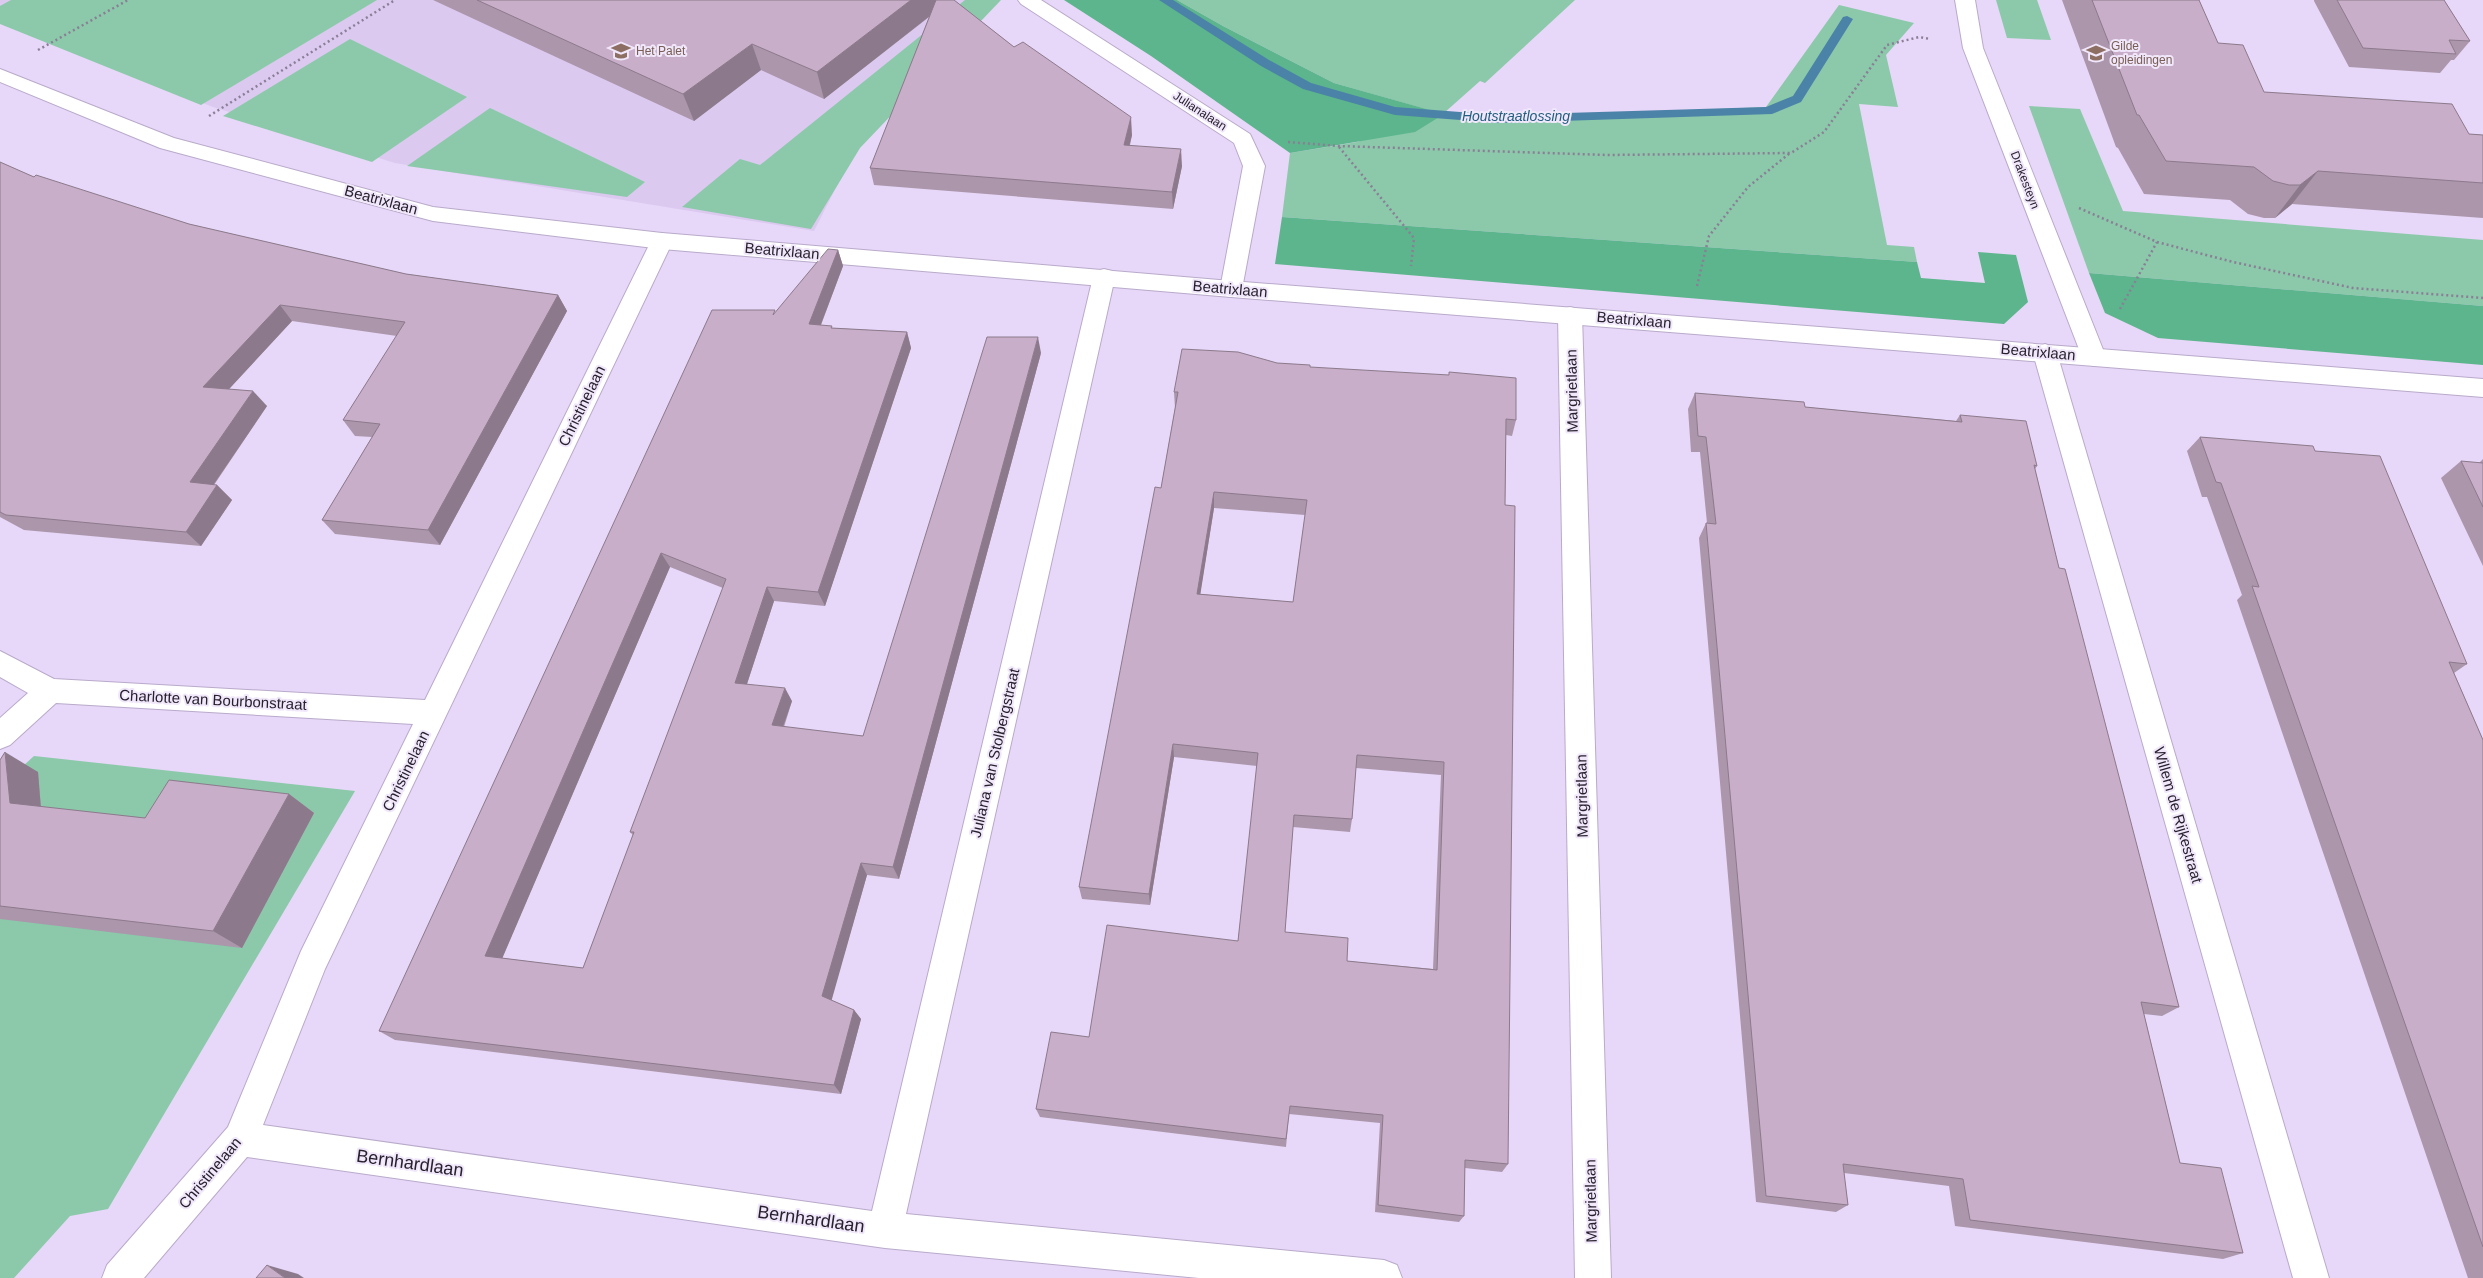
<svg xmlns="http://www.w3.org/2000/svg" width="2483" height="1278" font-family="Arial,sans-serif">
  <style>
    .built { fill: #dbc9ef }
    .green { fill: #8bc9aa }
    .forest { fill: #5cb58c }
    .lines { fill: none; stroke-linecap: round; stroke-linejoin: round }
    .stream { fill: #4b82a8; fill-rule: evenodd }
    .street-casing { stroke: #b9aaca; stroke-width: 2 }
    .secondary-casing { stroke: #b9aaca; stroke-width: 2 }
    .path { stroke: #8a7f96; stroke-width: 2.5; stroke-dasharray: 2 3; stroke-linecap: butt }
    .street { fill: #fff; fill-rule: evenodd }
    .secondary { fill: #fff; fill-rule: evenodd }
    .wall { fill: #ac96ac; fill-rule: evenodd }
    .shaded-wall { fill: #8c7a8c }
    .building { fill: #c8aec8; stroke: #8c7a8c; fill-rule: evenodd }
    .labels { text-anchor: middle; stroke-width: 4; stroke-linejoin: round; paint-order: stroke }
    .far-education-label { font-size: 12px; fill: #785e54; stroke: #f1e7fb; text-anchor: start }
    .far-street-label { font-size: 12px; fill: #27212d; stroke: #f1e7fb }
    .far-water-label { font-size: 14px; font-style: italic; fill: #215e7f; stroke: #f1e7fb }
    .street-label { font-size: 15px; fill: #27212d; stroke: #f1e7fb }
    .near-street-label { font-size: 18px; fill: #27212d; stroke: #f1e7fb }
  </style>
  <rect width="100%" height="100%" fill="#e7d7f8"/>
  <polygon class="built" points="0,0 997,0 856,148 814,231 395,163 213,107 0,23"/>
  <g class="green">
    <polygon points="11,0 377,0 201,105 0,24 0,6"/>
    <polygon points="965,0 1001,0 860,148 811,229 682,207 740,159 760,165"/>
    <polygon points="1177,0 1575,0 1485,83 1480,81 1444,113 1497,118 1766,107 1839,5 1914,23 1886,55 1898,107 1859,104 1887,245 1914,247 1917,262 1282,217 1290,153 1357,142 1443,114 1334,83 1223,26"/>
    <polygon points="1996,0 2037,0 2051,40 2007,38"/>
    <polygon points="350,39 467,97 372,162 223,116"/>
    <polygon points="2029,106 2080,109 2123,211 2483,240 2483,306 2089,273"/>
    <polygon points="490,108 645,182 627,197 407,166"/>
    <polygon points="34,756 355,791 108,1209 70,1216 14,1278 0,1278 0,787"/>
  </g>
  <g class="forest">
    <polygon points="1064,0 1177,0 1223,26 1334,83 1444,114 1415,132 1290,153 1151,56"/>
    <polygon points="1282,217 1917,262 1921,278 1985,283 1978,252 2016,255 2028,302 2004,324 1275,264"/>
    <polygon points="2089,273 2483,306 2483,365 2158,338 2105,313"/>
  </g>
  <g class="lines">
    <polygon class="stream" points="1159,0 1173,0 1269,60 1311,83 1395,107 1499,115 1766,107 1793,96 1843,17 1847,16 1853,19 1801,102 1772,114 1499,123 1395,115 1303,89 1261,66"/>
    <g class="street-casing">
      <g id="street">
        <polygon points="1018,0 1041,0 1250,134 1265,166 1242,289 1239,295 1231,297 1223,295 1220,289 1243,166 1234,143 1021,4"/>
        <polygon points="1955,0 1975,0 1983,48 2106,357 2102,363 2094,366 2086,363 2082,357 1963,48"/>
        <polygon points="662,233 670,236 673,241 325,969 263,1125 872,1211 1093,277 1096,271 1104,269 1112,271 1115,277 906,1214 1384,1260 1397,1265 1402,1278 1199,1278 885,1248 247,1157 144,1278 102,1278 107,1265 228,1127 301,951 413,724 56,703 10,745 0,749 0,718 28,693 0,677 0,651 54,679 425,700 651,241 654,236"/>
        <polygon points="1570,307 1578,309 1582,315 1611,1278 1575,1278 1558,315 1562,309"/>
        <polygon points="2045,344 2053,347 2057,353 2329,1278 2293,1278 2033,353 2037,347"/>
      </g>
    </g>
    <g class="secondary-casing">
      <polygon id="secondary" points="0,69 174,138 433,207 662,233 1231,281 2483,379 2483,397 1231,297 662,249 433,221 160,148 0,82"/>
    </g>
    <g class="path">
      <polyline points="38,50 128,0"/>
      <polyline points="209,116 395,0"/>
      <polyline points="1288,142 1339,146 1608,155 1791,153 1824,132 1887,45 1919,37 1930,39"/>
      <polyline points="1339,147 1414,238 1411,266"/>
      <polyline points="2079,208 2157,242 2233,262 2353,288 2483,298"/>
      <polyline points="1697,286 1709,236 1748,187 1790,153"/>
      <polyline points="2120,309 2157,242"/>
    </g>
    <use href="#street" class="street"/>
    <use href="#secondary" class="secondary"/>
  </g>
  <g class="wall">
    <polygon points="433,0 954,0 1014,47 1132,135 1130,145 1182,166 1173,209 874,185 870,168 929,17 824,99 761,70 694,121"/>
    <polygon points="2062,0 2199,0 2218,43 2264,92 2469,134 2483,135 2483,218 2292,204 2275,218 2264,218 2248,214 2230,200 2144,194 2118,148 2116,147"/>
    <polygon points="2314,0 2444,0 2470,41 2454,60 2451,60 2440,73 2349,67 2314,1"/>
    <polygon points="0,162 34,177 189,224 406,274 558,295 567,311 440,545 335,534 322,520 372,437 355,436 343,420 397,336 292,321 229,389 267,406 214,485 217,485 232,500 201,546 24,530 0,517"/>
    <path d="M838 250 843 266 821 325 833 328 907 332 911 348 825 606 774 601 747 684 792 701 784 727 863 736 1041 353 899 879 867 875 831 1000 854 1010 861 1019 841 1094 395 1040 379 1031 776 312ZM670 567 723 588 630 832 633 835 583 968 502 958Z"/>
    <path d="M1277 363 1310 368 1516 420 1512 436 1506 435 1505 505 1508 1164 1502 1172 1465 1168 1464 1216 1459 1222 1375 1212 1380 1123 1289 1114 1286 1147 1040 1117 1036 1109 1089 1037 1238 941 1257 766 1174 757 1150 905 1082 899 1079 887 1161 488 1175 408 1174 392ZM1214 508 1305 515 1293 602 1200 594ZM1356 768 1441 775 1433 969 1347 961 1285 932 1293 827 1350 832 1352 819Z"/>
    <polygon points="1695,393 1805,407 1956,421 1960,415 2037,466 2035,469 2059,568 2179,1007 2162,1016 2144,1014 2180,1163 2243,1253 2223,1259 1955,1226 1949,1186 1844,1173 1848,1205 1836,1212 1756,1202 1699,538 1706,523 1707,523 1700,452 1691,452 1688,409"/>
    <polygon points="2200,437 2315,451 2467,664 2454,673 2483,740 2483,1278 2468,1278 2237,600 2242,595 2207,497 2202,497 2187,451"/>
    <polygon points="2483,459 2483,566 2441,478 2461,461 2479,463"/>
    <polygon points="0,760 38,772 41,807 145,818 289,794 314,813 242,948 0,919"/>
  </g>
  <g class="shaded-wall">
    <polygon points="911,0 938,0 940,8 824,99 817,72"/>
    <polygon points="752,44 761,70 694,121 683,94"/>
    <polygon points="1131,117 1132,135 1125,163 1124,145"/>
    <polygon points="1181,149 1182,166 1173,209 1172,192"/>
    <polygon points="2318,171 2292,204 2275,218 2300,185"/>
    <polygon points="838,250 843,266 815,340 809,324"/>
    <polygon points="558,295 567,311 440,545 428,530"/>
    <polygon points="280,305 292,321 217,402 203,387"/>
    <polygon points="907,332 911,348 825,606 818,592"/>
    <polygon points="1038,337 1041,353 899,879 893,867"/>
    <polygon points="253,391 267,406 205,497 190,482"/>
    <polygon points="217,485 232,500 201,546 186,532"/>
    <polygon points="1214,492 1214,508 1198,609 1197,594"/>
    <polygon points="661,553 670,567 499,966 485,956"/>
    <polygon points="767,587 774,601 743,696 735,683"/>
    <polygon points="785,688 792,701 779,738 772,725"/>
    <polygon points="1173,744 1174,757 1150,905 1149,894"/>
    <polygon points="5,752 38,772 42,822 10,803"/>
    <polygon points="289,794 314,813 242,948 213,931"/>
    <polygon points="861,863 867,875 830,1006 822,996"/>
    <polygon points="854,1010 861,1019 841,1094 834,1085"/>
    <polygon points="267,1265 298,1274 304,1278 285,1278"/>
  </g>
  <g class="building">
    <polygon points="477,0 911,0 817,72 752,44 683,94"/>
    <polygon points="936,0 954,0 1014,47 1023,42 1131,117 1124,145 1181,149 1172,192 870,168"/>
    <polygon points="2092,0 2199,0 2218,43 2243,45 2264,92 2452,104 2469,134 2483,135 2483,183 2318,171 2300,185 2289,185 2273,181 2254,167 2166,161 2139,115 2137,115"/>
    <polygon points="2337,0 2444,0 2470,41 2449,40 2456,54 2363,48"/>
    <polygon points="0,162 34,177 36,175 189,224 406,274 558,295 428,530 322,520 380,424 343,420 405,322 280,305 203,387 253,391 190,482 217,485 186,532 6,515 0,512"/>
    <path d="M828 249 838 250 809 324 832 326 831 328 907 332 818 592 767 587 735 683 785 688 772 725 863 736 987 337H1038L893 867 861 863 822 996 854 1010 834 1085 379 1031 712 310H775L773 315ZM661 553 726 579 630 832H634L583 968 485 956Z"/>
    <path d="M1182 349 1238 352 1277 363 1310 365V367L1449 375V372L1516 378V420L1506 419 1505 505 1515 506 1508 1164 1465 1160 1464 1216 1378 1205 1383 1115 1290 1106 1286 1139 1036 1109 1051 1032 1089 1037 1107 925 1238 941 1258 753 1173 744 1149 894 1079 887 1155 487 1161 488 1178 392H1174ZM1214 492 1307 500 1293 602 1197 594ZM1357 755 1444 762 1437 970 1347 961 1348 938 1285 932 1294 815 1352 819Z"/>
    <polygon points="1695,393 1804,402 1805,407 1962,422 1960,415 2026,421 2037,466 2034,465 2059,568 2065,569 2179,1007 2141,1002 2180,1163 2221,1168 2243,1253 1970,1220 1963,1179 1843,1164 1848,1205 1766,1196 1706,523 1716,524 1706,437 1698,436"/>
    <polygon points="2200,437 2313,446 2315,451 2380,456 2467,664 2449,662 2483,740 2483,1247 2252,586 2259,587 2221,483 2216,482"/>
    <polygon points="2461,461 2483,463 2483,507"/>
    <polygon points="5,752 10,803 145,818 169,780 289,794 213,931 0,906 0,760"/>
    <polygon points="267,1265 285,1278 256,1278"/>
  </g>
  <defs>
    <g id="school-bare" transform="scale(1.5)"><path d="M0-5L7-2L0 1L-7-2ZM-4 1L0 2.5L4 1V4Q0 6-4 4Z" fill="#8d6e63" stroke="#f1e7fb" stroke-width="2.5" paint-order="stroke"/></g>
    <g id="university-bare" transform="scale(1.5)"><path d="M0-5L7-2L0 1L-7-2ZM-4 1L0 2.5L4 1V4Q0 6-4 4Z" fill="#8d6e63" stroke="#f1e7fb" stroke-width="2.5" paint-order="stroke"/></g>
  </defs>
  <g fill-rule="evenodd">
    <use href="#school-bare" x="621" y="51"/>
    <use href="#university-bare" x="2096" y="53"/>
  </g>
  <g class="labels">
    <g class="far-education-label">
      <text x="2111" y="50">Gilde<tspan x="2111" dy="14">opleidingen</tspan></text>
      <text x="636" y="55">Het Palet</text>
    </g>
    <g class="far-street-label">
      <text transform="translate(1200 111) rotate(33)" y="4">Julianalaan</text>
      <text transform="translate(2025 180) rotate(69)" y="4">Drakesteyn</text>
    </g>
    <g class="far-water-label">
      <text x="1516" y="121">Houtstraatlossing</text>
    </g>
    <g class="street-label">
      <text transform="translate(381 200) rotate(15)" y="5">Beatrixlaan</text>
      <text transform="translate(782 251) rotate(5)" y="5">Beatrixlaan</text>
      <text transform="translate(1230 289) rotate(5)" y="5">Beatrixlaan</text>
      <text transform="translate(1634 320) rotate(5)" y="5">Beatrixlaan</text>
      <text transform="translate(2038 352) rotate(5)" y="5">Beatrixlaan</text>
      <text transform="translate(1572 391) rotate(-91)" y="5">Margrietlaan</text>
      <text transform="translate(582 406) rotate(-64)" y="5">Christinelaan</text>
      <text transform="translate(213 700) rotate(3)" y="5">Charlotte van Bourbonstraat</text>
      <text transform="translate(995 753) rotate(-77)" y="5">Juliana van Stolbergstraat</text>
      <text transform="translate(406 771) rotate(-64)" y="5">Christinelaan</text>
      <text transform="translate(1582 796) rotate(-91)" y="5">Margrietlaan</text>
      <text transform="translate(2178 815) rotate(74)" y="5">Willem de Rijkestraat</text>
      <text transform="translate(210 1173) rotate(-50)" y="5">Christinelaan</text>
      <text transform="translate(1591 1201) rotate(-91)" y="5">Margrietlaan</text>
    </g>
    <g class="near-street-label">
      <text transform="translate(410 1163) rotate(8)" y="6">Bernhardlaan</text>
      <text transform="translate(811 1219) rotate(8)" y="6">Bernhardlaan</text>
    </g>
  </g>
</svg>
